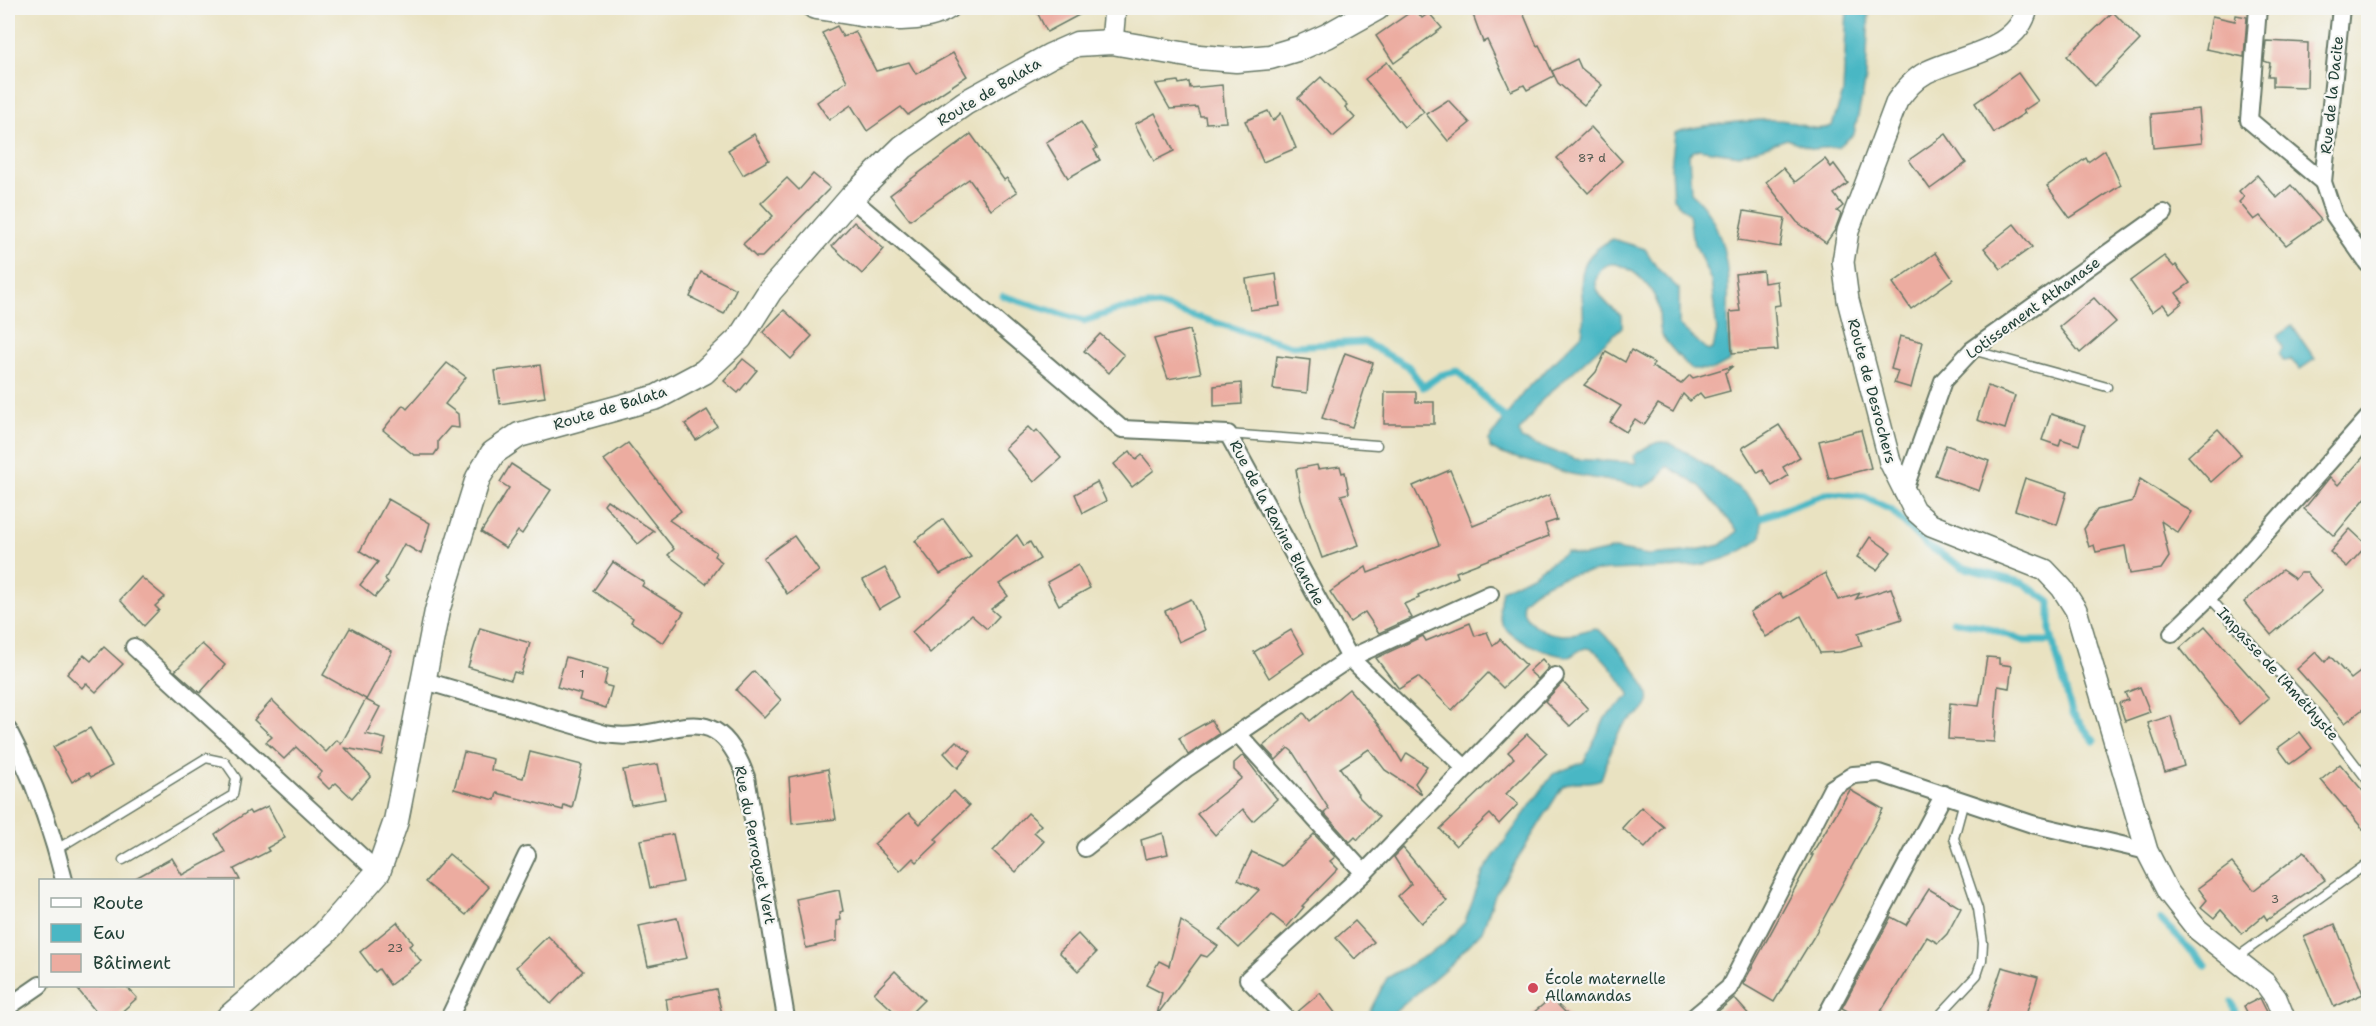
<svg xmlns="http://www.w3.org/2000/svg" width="2376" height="1026" font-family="'Shantell Sans',sans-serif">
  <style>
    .water { fill: #49b7c4; stroke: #347a7c; stroke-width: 1.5 }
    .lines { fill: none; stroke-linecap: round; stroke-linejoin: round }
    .stream { stroke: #49b7c4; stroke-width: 7 }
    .building { fill: #ecaca0 }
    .service-casing { stroke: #667765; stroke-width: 11 }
    .minor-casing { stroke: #667765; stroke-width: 20 }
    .tertiary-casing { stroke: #667765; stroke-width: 24 }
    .secondary-casing { stroke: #667765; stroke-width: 27 }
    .service { stroke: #fff; stroke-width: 8 }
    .minor { stroke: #fff; stroke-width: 16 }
    .tertiary { stroke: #fff; stroke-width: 21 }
    .secondary { stroke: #fff; stroke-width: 24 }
    .poi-dot { fill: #d1495b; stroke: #f6f6f2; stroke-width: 2 }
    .labels { text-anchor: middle; stroke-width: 4.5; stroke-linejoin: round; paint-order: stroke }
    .number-label { font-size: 12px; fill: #52594f }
    .street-label { font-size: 15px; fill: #1f3d34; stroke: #f6f6f2 }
    .poi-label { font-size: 15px; fill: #1f3d34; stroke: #f6f6f2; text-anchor: start }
  </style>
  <rect width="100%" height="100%" fill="#f6f6f2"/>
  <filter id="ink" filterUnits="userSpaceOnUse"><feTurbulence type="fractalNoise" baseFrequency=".0167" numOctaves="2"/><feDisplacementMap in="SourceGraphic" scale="12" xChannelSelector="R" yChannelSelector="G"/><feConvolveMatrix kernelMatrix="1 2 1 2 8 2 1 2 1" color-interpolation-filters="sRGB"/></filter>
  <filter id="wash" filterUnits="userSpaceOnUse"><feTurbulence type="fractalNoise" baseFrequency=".008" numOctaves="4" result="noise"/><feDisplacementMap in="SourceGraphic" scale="24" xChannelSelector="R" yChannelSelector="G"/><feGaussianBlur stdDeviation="1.35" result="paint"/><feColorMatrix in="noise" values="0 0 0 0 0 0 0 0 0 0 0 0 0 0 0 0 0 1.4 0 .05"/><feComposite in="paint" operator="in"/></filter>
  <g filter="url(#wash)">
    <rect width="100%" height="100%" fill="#e9e2c1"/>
    <g class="water">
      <path d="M1847 8H1869L1866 79 1854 134 1838 147 1813 149 1787 139 1739 155 1698 149 1689 154 1691 193C1724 221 1730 268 1728 309 1727 326 1730 343 1730 361L1714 370 1691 369C1681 359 1671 349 1663 337 1658 329 1660 319 1659 310 1656 292 1641 275 1625 267 1617 264 1610 261 1603 268 1584 286 1608 306 1622 316V327L1541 401 1519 432 1521 439 1575 459 1637 463 1633 456C1642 450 1652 442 1663 442 1678 443 1747 491 1756 505 1761 514 1763 526 1761 537 1695 598 1580 540 1522 602 1521 622 1544 634 1562 635 1572 636 1584 630 1595 628 1610 636 1653 685 1648 702 1645 715 1629 717 1622 727 1612 742 1607 763 1601 779 1587 786 1572 777 1561 789L1495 895 1482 931 1453 962 1388 1018H1366L1387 978 1442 946 1465 922 1484 870 1553 774 1584 762 1605 718 1629 696V692C1621 682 1600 648 1587 648 1581 648 1575 653 1570 657 1552 655 1510 641 1502 623 1497 612 1500 601 1502 590L1532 575 1566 552 1583 556 1615 549 1648 555 1685 552 1721 545 1738 531 1700 486 1667 466 1656 481 1644 487 1571 474 1499 453 1490 448 1489 440 1523 393 1582 334C1590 296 1562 264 1613 239L1645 249 1657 268 1679 289V325L1708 351 1713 349 1717 331 1711 281 1692 237 1689 214 1673 199 1671 168 1675 133C1687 126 1761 119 1777 120 1798 120 1811 134 1832 126L1843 93Z"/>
      <polygon points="1946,8 2008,8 2008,13 1960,11"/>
      <polygon points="2292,326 2315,359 2300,369 2291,360 2284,361 2279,354 2283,347 2277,336"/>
    </g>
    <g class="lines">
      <g class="stream">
        <polyline points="1003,296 1084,321 1120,309 1158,305 1292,346 1364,342 1408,366 1423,387 1441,375 1458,371 1505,418 1511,416"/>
        <polyline points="1752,518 1760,518 1828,493 1865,497 1891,510 1925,544 1962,567 2023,583 2050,602 2050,631 2072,713 2094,741"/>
        <polyline points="1953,621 1983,626 2024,641 2052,641"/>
        <polyline points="2161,920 2206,966"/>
        <polyline points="2232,1002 2237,1018"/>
      </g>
    </g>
    <g id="blocks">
      <g class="building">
        <polygon points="1035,8 1092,8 1047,32"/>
        <polygon points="1484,8 1521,8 1537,46 1539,45 1554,76 1527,90 1524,85 1511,91 1487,40 1483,42 1472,12"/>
        <polygon points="1415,9 1422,18 1429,13 1442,28 1394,63 1376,36"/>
        <polygon points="2113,12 2140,40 2095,86 2067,56"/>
        <polygon points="2236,15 2247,17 2244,57 2206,49 2212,16 2235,21"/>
        <polygon points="837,26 843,37 855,31 876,71 909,62 916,74 953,53 967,76 908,115 901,107 867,131 851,105 829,120 817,102 847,81 822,33"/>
        <polygon points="2266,41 2308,43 2307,87 2273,86 2273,76 2268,76 2270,63 2264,61"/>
        <polygon points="1577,59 1581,68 1602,85 1584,105 1558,83 1552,71"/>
        <polygon points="1387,62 1424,112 1404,127 1365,79"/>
        <polygon points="2018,73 2038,101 2023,111 2025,113 1994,133 1975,103"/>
        <polygon points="1321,77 1347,105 1345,107 1355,118 1333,137 1298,98"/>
        <polygon points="1178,81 1179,84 1189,82 1190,88 1222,85 1226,122 1206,123 1205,116 1200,116 1197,107 1170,109 1156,84"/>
        <polygon points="1448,100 1470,123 1448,141 1426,114"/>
        <polygon points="2199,109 2202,143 2153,148 2151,114"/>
        <polygon points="1268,111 1273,121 1281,113 1296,148 1263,162 1245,121"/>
        <polygon points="1155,113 1174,151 1154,161 1135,124"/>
        <polygon points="1081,122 1097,148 1094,150 1100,160 1068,178 1046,142"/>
        <polygon points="1591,127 1622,161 1588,193 1557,158"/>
        <polygon points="754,134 769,160 743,175 728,150"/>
        <polygon points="971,134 1004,180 1007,178 1017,192 991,210 969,179 910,220 890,195"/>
        <polygon points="1946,134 1966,163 1930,189 1909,160"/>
        <polygon points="2105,150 2121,185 2070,218 2047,186 2086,158 2088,162"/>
        <polygon points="1825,159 1831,167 1834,164 1848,183 1834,194 1843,206 1837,211 1841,214 1835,230 1826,243 1797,222 1766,182 1783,168 1795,182"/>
        <polygon points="813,174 830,188 762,257 756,257 743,244 773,216 761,203 787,178 799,190"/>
        <polygon points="2257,175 2277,198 2291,185 2321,220 2286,245 2260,216 2254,220 2239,202 2244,197 2239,191"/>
        <polygon points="1744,211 1785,218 1780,247 1738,240"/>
        <polygon points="854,222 884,249 862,274 832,246"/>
        <polygon points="2014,224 2032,247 2001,269 1984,248"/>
        <polygon points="1935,253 1953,279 1911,309 1893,283"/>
        <polygon points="2164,256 2174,267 2176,265 2190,283 2176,293 2183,302 2170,313 2163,304 2152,312 2130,281"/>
        <polygon points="1763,271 1764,283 1777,281 1780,305 1774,306 1778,350 1732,353 1730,312 1740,311 1735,274"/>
        <polygon points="701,272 736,289 724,314 690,297"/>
        <polygon points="1276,274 1280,306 1250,310 1246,279"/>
        <polygon points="2094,298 2116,322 2080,353 2059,327"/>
        <polygon points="784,310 812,336 791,359 763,332"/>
        <polygon points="1190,330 1201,373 1168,379 1154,339"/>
        <polygon points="1100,334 1124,355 1109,373 1084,351"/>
        <polygon points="1900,336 1923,342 1911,388 1894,383 1898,371 1891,369"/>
        <polygon points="1631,350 1654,363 1652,367 1681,384 1690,375 1693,378 1733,366 1725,373 1730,391 1704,398 1700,393 1690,401 1683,394 1673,412 1658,404 1644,425 1635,419 1626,432 1610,422 1621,406 1584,385 1596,372 1606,351 1625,362"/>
        <polygon points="1345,353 1373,363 1352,427 1322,418"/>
        <polygon points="1277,356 1310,360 1307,393 1273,389"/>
        <polygon points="743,359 757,370 738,393 724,381"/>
        <polygon points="447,363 466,377 445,404 458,414 459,428 450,427 438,441 438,449 434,455 414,455 383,430 403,405 407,409"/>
        <polygon points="540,365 545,397 500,404 495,371"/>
        <polygon points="1241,383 1242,404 1214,406 1214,386"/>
        <polygon points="1988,386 2015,396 2005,429 1977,420"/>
        <polygon points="1385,392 1416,392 1416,402 1434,402 1434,424 1384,424"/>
        <polygon points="707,410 717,426 696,440 685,424"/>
        <polygon points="2051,414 2085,425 2079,445 2061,439 2059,446 2042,440"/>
        <polygon points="1779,425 1800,457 1783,467 1788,476 1772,486 1763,470 1758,473 1742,448"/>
        <polygon points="1028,427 1034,433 1037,430 1061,458 1034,482 1005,448"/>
        <polygon points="2218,429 2241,455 2211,482 2188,456"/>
        <polygon points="1861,430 1871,468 1829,479 1819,441"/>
        <polygon points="628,443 681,511 669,520 716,552 714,556 722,562 706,584 668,555 674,549 604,460"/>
        <polygon points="1946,445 1989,461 1979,491 1935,475"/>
        <polygon points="1130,451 1136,460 1142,455 1154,470 1132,487 1114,464"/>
        <polygon points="2368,452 2368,495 2334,536 2304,509 2330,477 2338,485"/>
        <polygon points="511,464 551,490 522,534 518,531 506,548 481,532 509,488 500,482"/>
        <polygon points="1317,465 1318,469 1340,466 1342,473 1345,472 1349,493 1341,495 1359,545 1322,558 1301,499 1296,469"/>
        <polygon points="1450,470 1473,526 1549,495 1557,520 1545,524 1549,536 1456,572 1458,577 1418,595 1419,598 1404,604 1412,618 1379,633 1365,612 1350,622 1330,592 1366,567 1368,573 1439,545 1430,521 1413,486"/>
        <polygon points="2025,478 2067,492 2057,525 2015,510"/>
        <polygon points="2140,479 2192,512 2178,533 2161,521 2169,557 2161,569 2130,574 2125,546 2096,552 2094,545 2089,547 2084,529 2097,510 2133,501"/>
        <polygon points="1097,482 1106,501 1083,513 1075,494"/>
        <polygon points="388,499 430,523 421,554 404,544 385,579 388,582 375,597 360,585 378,562 360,551"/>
        <polygon points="607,500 654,531 638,544 604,504"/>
        <polygon points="943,519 971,557 940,574 915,541"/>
        <polygon points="2350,529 2367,545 2347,567 2330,552"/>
        <polygon points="1017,535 1024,546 1030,542 1040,559 999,584 1008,596 991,609 999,616 987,629 971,615 930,653 912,632"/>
        <polygon points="794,536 819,571 787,594 763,558"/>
        <polygon points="1870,537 1891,552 1877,570 1857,557"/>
        <polygon points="613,562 644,582 642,586 684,612 663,643 631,622 633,618 593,591"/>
        <polygon points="1078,565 1090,588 1059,605 1047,582"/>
        <polygon points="885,568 900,597 879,609 863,580"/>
        <polygon points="2282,570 2295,579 2300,573 2307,573 2322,591 2271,635 2244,602"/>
        <polygon points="1825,573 1838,600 1860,593 1856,599 1891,588 1902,619 1858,633 1862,646 1840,652 1820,653 1801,616 1766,637 1750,612 1780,593 1783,598"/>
        <polygon points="141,577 165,597 155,606 159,610 144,626 120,600"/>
        <polygon points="1191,599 1205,630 1179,642 1165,611"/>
        <polygon points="1470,623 1475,636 1487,632 1493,646 1500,639 1526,665 1503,688 1488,673 1452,710 1418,677 1399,689 1376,658 1423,636 1426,641"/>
        <polygon points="2205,626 2269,698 2240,724 2180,648"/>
        <polygon points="350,628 392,651 366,700 380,707 366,734 386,739 382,755 345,748 371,776 352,798 336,783 329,789 317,777 322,772 296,747 284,759 266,742 272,737 254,720 272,700 326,752 337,740 341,744 366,699 323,675"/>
        <polygon points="480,628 530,643 521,674 514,672 511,680 468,667"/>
        <polygon points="1291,630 1304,653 1269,678 1254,652"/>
        <polygon points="202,644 225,665 200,693 175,671"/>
        <polygon points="104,647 123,664 96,692 86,683 82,688 67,674 84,655 91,661"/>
        <polygon points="2316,652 2325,662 2330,656 2351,679 2368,666 2368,705 2345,723 2297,669"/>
        <polygon points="566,657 608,669 604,685 612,687 606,708 579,700 581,694 557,687"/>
        <polygon points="1987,657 1999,658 1999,664 2012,666 2009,688 1998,686 1994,742 1948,739 1950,703 1979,706"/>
        <polygon points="1542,659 1549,667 1538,679 1529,671"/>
        <polygon points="754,671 781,700 764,718 736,690"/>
        <polygon points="1563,682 1588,709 1570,726 1545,701"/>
        <polygon points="2140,687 2150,712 2125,721 2119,703 2128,700 2125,693"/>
        <polygon points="1349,689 1381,727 1402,762 1407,753 1427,766 1415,783 1422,794 1385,770 1369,749 1340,768 1358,794 1357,795 1379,817 1358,840 1355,837 1350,842 1324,813 1329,809 1292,751 1288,748 1276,760 1263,746 1304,713 1310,721"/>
        <polygon points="2171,716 2184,766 2165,772 2148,723"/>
        <polygon points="1211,720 1219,734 1188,755 1179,738"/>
        <polygon points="90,728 112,766 91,777 88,773 72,782 53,747"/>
        <polygon points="2300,732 2312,748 2290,764 2278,748"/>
        <polygon points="1527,734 1547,753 1506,794 1518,804 1499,824 1490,814 1456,846 1440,829 1514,758 1508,752"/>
        <polygon points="956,741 971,752 958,768 944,753"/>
        <polygon points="464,752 493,759 491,770 523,778 530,752 582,765 572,808 564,805 563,810 497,793 495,800 454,789"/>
        <polygon points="1243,755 1277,799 1253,821 1243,809 1215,835 1197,814 1242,778 1234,770 1234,763"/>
        <polygon points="658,764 665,799 631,805 623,770"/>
        <polygon points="2340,764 2368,797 2368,835 2321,780"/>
        <polygon points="828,769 836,819 792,824 789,777"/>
        <polygon points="1850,790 1883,809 1813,938 1774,1002 1743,984 1813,855 1811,855"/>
        <polygon points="954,791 969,806 935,839 938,842 917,862 913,858 900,871 874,844 909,813 920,824"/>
        <polygon points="268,806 285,838 267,848 269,851 234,869 240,880 132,880 172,858 182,875 225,852 215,834 249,811 251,814"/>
        <polygon points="1641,807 1664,827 1645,848 1622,828"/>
        <polygon points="1028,813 1041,825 1034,832 1044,841 1016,872 993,851"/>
        <polygon points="1163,833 1168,854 1145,859 1141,840"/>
        <polygon points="673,834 683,882 650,888 640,840"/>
        <polygon points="1314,834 1335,857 1330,861 1338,869 1302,906 1304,907 1287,927 1272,915 1239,948 1220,930 1259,890 1238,880 1252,852 1282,866"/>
        <polygon points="1403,848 1447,901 1421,923 1398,896 1411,884 1394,857"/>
        <polygon points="2304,851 2325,880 2267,920 2264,915 2242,934 2221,910 2214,918 2201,907 2207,900 2198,888 2232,863 2254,890"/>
        <polygon points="449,854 489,887 466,915 425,882"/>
        <polygon points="1929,889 1961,908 1947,934 1938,943 1927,937 1877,1018 1860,1018 1842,1008 1891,917 1906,925"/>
        <polygon points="839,890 843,911 840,912 841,920 837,921 837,941 806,948 796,899"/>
        <polygon points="677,918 687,958 648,966 639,926"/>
        <polygon points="1181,921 1218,946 1207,957 1201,955 1157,1015 1162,993 1146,985 1159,961 1169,966"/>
        <polygon points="1355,921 1374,942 1355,959 1336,938"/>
        <polygon points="397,922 413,943 409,946 421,961 390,985 379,969 375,972 360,952"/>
        <polygon points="2335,924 2363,994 2334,1007 2304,937"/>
        <polygon points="1078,934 1096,953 1078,971 1059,952"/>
        <polygon points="548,936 583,971 551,1004 516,967"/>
        <polygon points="2002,967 2038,977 2025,1018 1985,1018"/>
        <polygon points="895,971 924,1000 906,1018 901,1018 874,993"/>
        <polygon points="75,986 126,986 137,998 115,1018 101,1018"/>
        <polygon points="716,989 723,1018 669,1018 666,999"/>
        <polygon points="1320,993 1339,1018 1296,1018 1295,1014"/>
        <polygon points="1551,998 1571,1018 1527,1018"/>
        <polygon points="1734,998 1752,1018 1710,1018"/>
        <polygon points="2260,998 2270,1018 2250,1018 2244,1006"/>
      </g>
    </g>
  </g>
  <g filter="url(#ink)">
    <use href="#blocks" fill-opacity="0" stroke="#667765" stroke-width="1.5"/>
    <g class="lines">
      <g class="service-casing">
        <g id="service">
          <polyline points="1972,350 2107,387"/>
          <polyline points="1228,434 1377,445"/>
          <polyline points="2209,597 2315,712 2368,781"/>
          <polyline points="57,849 206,758 225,762 236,778 233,795 123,860"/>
          <polyline points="2236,958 2368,863"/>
          <polyline points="1937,1018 1977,975 1982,960 1983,943 1978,909 1954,838 1964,801"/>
        </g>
      </g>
      <g class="minor-casing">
        <g id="minor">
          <polyline points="2258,8 2249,120 2323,182"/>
          <polyline points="2341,8 2323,182 2334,215 2368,264"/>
          <polyline points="851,198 1122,429 1228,434 1350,658 1465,768"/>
          <polyline points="1903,493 1943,381 1972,350 2164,213"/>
          <polyline points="2172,633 2209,597 2368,418"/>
          <polyline points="134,647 378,872"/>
          <path d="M422 680 605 734C669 746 713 686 746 777L786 1018"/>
          <path d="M8 730C32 776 52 830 64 880"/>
          <polyline points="1239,735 1364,873"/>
          <polyline points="1085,848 1187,768 1350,658 1490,594"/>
          <polyline points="8,1007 40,985"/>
          <polyline points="449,1018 527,855"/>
          <polyline points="1286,1018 1248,979 1364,873 1555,676"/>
          <polyline points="1693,1018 1729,988 1832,788 1853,775 1879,773 2032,824 2147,851"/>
          <polyline points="1825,1018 1944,794"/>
        </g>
      </g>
      <g class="tertiary-casing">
        <g id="tertiary">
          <path d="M814 8C855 13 913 31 949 8"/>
          <path d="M2027 8C2018 51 1961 55 1927 72 1914 79 1906 89 1897 101L1848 231 1843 262 1848 300 1890 462 1914 510 1931 525 2045 570 2062 588 2076 610 2147 851 2168 892 2197 929 2265 983 2276 998 2284 1018"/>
          <polyline points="1112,42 1115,8"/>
        </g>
      </g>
      <g class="secondary-casing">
        <polyline id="secondary" points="228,1018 324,934 378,872 396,821 437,611 478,478 493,453 519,435 657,397 704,372 740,338 770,291 851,198 903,147 965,103 1050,56 1077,44 1112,42 1199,57 1236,60 1270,57 1300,48 1327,36 1377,8"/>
      </g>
      <use href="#service" class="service"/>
      <use href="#minor" class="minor"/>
      <use href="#tertiary" class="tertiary"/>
      <use href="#secondary" class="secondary"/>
    </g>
  </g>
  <circle class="poi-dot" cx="1533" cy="988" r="6"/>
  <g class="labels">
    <g class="number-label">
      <text x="1592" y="162">87 d</text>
      <text x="582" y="678">1</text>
      <text x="2275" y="903">3</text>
      <text x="395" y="952">23</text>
    </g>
    <g class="street-label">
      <text transform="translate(989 92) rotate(-31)" y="5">Route de Balata</text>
      <text transform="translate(2332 95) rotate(-84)" y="5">Rue de la Dacite</text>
      <text transform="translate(2033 308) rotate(-36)" y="5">Lotissement Athanase</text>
      <text transform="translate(1872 391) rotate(75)" y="5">Route de Desrochers</text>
      <text transform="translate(610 408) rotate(-17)" y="5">Route de Balata</text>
      <text transform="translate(1277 523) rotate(62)" y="5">Rue de la Ravine Blanche</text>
      <text transform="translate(2278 674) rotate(48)" y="5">Impasse de l'Améthyste</text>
      <text transform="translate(755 845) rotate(79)" y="5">Rue du Perroquet Vert</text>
    </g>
    <g class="poi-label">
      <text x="1545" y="984">École maternelle<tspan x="1545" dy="17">Allamandas</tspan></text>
    </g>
  </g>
  <rect width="2376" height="1026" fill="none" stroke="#f6f6f2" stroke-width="30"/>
  <rect x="39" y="879" width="195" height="108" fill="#f6f6f2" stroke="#a0aca6" stroke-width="1.5"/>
  <rect x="51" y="898" width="30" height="9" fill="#ffffff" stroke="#a0aca6" stroke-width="1.5"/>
  <text x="93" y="909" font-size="18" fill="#1f3d34">Route</text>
  <rect x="51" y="924" width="30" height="18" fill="#49b7c4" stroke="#a0aca6" stroke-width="1.5"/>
  <text x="93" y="939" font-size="18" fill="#1f3d34">Eau</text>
  <rect x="51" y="954" width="30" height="18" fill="#ecaca0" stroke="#a0aca6" stroke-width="1.5"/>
  <text x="93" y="969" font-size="18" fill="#1f3d34">Bâtiment</text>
</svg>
